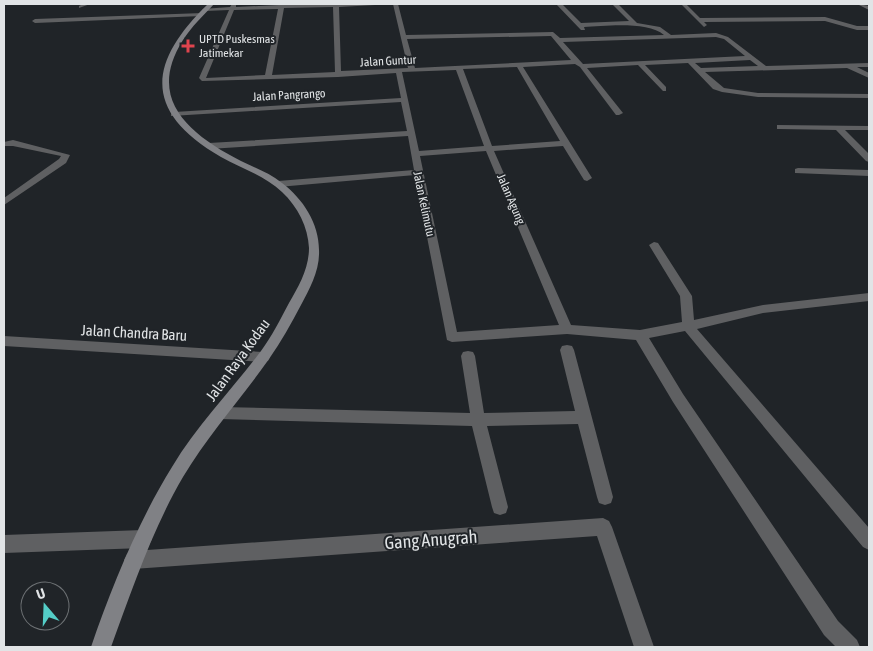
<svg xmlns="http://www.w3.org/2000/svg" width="873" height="651" font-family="'Asap Condensed',sans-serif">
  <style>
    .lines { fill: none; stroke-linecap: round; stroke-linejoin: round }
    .street { fill: #5f6062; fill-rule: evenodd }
    .secondary { fill: #808185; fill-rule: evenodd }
    .health-dot { fill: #e0444e; stroke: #202428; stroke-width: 2 }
    .labels { text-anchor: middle; stroke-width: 4; stroke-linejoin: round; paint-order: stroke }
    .far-poi-label { font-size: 12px; fill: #e1e4e6; stroke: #202428; text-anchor: start }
    .far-street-label { font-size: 12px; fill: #e1e4e6; stroke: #202428 }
    .street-label { font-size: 15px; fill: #e1e4e6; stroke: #202428 }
    .near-street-label { font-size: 18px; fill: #e1e4e6; stroke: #202428 }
  </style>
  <rect width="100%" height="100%" fill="#202428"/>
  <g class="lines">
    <g class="street">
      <polygon points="83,4 90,4 79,8 79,6"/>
      <path d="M232 4H236V7L279 5 280 4 284 5 398 4 406 35 553 32 560 38 664 35C648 21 605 26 584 27L585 30H581L556 4H562L581 23 629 21 612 4H618L637 23 660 27 671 35 716 33 728 37 766 66 869 63V67H857L869 73V78L847 68 705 72 724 88 758 93 869 94V98L758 97 722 92 713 89 688 63 645 65 666 87V91H663L638 65 587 68 623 113 619 115H616L580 67 575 64 523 67 592 178 587 181 584 180 563 146 494 151 571 325 640 330 682 322 680 296 649 245 654 242 658 243 692 296 694 320 763 305 869 293V301L763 313 697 329 869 528V550L863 547 685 331 649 338 683 394 838 621 857 640 860 647H836L824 635 673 402 636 340 567 334 452 342 447 340 415 175 278 187 273 184 278 181 414 170 408 136 209 149 205 146 209 143 407 131 401 102 171 116V112H174L401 98 396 73 338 77 202 81 199 78 229 10 205 11 202 9 230 7ZM393 4 408 68 341 71 339 7ZM333 7 335 72 272 75 284 8ZM278 9 265 75 206 78 234 10ZM551 36 571 60 415 68 407 39ZM716 37 724 39 745 56 583 64 563 42ZM750 60 758 66 701 68 695 63ZM517 67 560 141 492 146 463 69ZM456 70 484 146 419 151 402 72ZM486 151 559 325 457 332 420 156Z"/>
      <polygon points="681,4 686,4 700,18 825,17 857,26 869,26 869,30 857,30 825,21 704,22 707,25 704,27"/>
      <polygon points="858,4 869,6 869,10 859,5"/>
      <polygon points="203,13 201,16 35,23 32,21 35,19"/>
      <polygon points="777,125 869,126 869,130 845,130 869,154 869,162 866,161 836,130 780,129 777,129"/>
      <polygon points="13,140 70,155 66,163 4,205 4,198 59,159 61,156 13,146 4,146 4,142"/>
      <polygon points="798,168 869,170 869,176 795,173 795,169"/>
      <polygon points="4,336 263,352 268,353 270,357 268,361 263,362 4,346"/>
      <polygon points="567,345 572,346 574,350 613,497 611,503 605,505 599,503 597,497 578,424 487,426 508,507 506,513 500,515 494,513 492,507 472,426 220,419 215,417 213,413 215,409 220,407 470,413 461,356 463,352 468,351 473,352 475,356 484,413 575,411 560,350 562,346"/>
      <polygon points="603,518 609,521 612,527 654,647 634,647 597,536 133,569 127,566 124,560 127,554 133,551"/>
      <polygon points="143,530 149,533 152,539 149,545 143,548 4,553 4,535"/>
    </g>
    <path class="secondary" d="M208 4H214C203 16 192 26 183 40 145 100 191 135 241 161 255 168 270 173 282 183 303 199 319 223 319 250 320 270 310 288 301 305 291 324 281 342 269 359 241 399 208 435 183 477 152 530 132 590 111 647H91C111 588 139 520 172 467 197 425 232 390 261 351 272 336 280 320 289 303 299 286 309 268 309 248 308 227 298 207 282 192 265 176 241 168 221 157 143 112 147 63 208 4Z"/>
  </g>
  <path class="health-dot" d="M185.5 38.5h5v5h5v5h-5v5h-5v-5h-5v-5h5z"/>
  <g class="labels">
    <g class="far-poi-label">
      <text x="199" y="43">UPTD Puskesmas<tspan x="199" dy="14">Jatimekar</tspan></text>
    </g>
    <g class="far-street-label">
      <text transform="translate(388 61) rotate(-3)" y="4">Jalan Guntur</text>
      <text transform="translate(289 95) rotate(-3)" y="4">Jalan Pangrango</text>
      <text transform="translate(511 199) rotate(67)" y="4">Jalan Agung</text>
      <text transform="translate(424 204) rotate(78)" y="4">Jalan Kelimutu</text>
    </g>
    <g class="street-label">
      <text transform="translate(134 333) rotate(3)" y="5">Jalan Chandra Baru</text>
      <text transform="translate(238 360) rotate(-54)" y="5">Jalan Raya Kodau</text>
    </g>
    <g class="near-street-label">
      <text transform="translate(431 540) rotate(-4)" y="6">Gang Anugrah</text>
    </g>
  </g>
  <rect width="873" height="651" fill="none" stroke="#e1e4e6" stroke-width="10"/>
  <g transform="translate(45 606) rotate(341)"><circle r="24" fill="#202428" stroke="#6d7174"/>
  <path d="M0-4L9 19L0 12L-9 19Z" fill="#54cdc7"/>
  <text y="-8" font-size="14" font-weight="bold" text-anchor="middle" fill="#e1e4e6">U</text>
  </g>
</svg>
